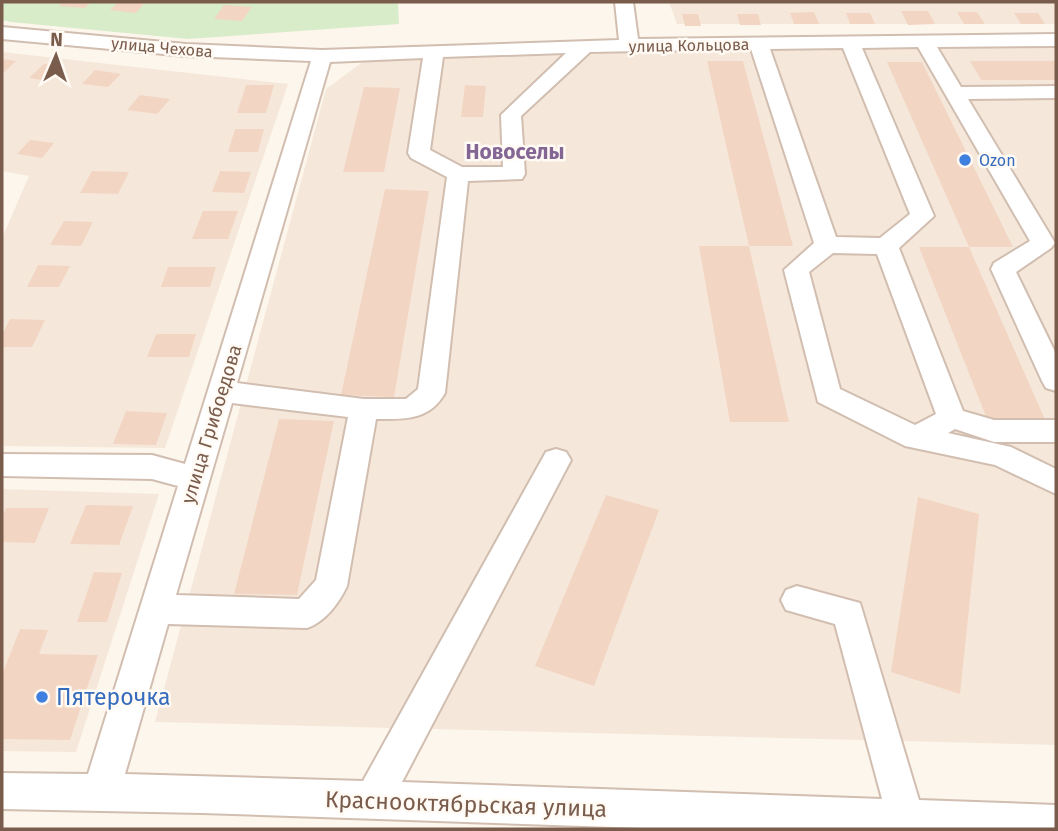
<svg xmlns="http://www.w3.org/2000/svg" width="1058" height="831" font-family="'Fira Sans',sans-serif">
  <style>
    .residential { fill: #f5e8da }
    .green { fill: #d8ecc9 }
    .building { fill: #f3d5c3 }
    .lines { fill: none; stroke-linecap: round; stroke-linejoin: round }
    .minor-casing { stroke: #d1beb0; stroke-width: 4 }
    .minor { fill: #fff; fill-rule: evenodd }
    .shop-dot { fill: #3f7fe0; stroke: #fffaf3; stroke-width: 2.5 }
    .labels { text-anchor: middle; stroke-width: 5; stroke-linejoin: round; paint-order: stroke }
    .far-street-label { font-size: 16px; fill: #7a5c4d; stroke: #fffaf3 }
    .far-shop-label { font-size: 16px; fill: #366cbe; stroke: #fffaf3; text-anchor: start }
    .street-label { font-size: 19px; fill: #7a5c4d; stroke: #fffaf3 }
    .far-district-label { font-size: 21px; font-weight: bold; fill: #846695; stroke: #fffaf3 }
    .near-shop-label { font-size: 23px; fill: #366cbe; stroke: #fffaf3; text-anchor: start }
    .near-street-label { font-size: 23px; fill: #7a5c4d; stroke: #fffaf3 }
  </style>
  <rect width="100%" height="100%" fill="#fdf6ec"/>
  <g class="residential">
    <polygon points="669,2 1056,2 1056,24 677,24"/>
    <polygon points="1056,47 1056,745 155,722 326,89 364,61 661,52"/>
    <polygon points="2,52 288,84 165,448 2,446 2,238 29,176 2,171"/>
    <polygon points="2,489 159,494 76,752 2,751"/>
  </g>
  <polygon class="green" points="2,2 398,2 399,24 188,39 11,22 2,20"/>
  <g class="building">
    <polygon points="63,2 91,2 85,8 59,6"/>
    <polygon points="118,2 145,2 136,13 110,10"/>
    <polygon points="224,5 252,7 242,21 214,19"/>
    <polygon points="901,11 928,11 935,24 908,25"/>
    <polygon points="814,12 819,24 794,24 790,13"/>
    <polygon points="957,12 977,12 985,24 964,24"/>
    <polygon points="846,13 870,13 875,24 850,24"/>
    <polygon points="1014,13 1038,13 1045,24 1021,24"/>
    <polygon points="682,14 698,14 701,26 685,26"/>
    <polygon points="737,14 758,14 761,25 740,25"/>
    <polygon points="2,59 16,61 2,74"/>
    <polygon points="707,61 743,61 793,246 749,246"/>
    <polygon points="970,61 1056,61 1056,80 981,80"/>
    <polygon points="887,62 922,62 1013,247 969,247"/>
    <polygon points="44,64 64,66 49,81 29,78"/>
    <polygon points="95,70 121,74 108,87 82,84"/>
    <polygon points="246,85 274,85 266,113 237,113"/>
    <polygon points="465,85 486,86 483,117 461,117"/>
    <polygon points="364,87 400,88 384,172 343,172"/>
    <polygon points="140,95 170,99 157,114 127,110"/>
    <polygon points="235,129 264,129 258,152 228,152"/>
    <polygon points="30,140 54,143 42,158 17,154"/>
    <polygon points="92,171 129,172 118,194 80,193"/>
    <polygon points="220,171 251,172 244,193 212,192"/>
    <polygon points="385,189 429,191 394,397 341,395"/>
    <polygon points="203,211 238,211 228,239 192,239"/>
    <polygon points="64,221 93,222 81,246 50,245"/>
    <polygon points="699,246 749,246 789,422 730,422"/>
    <polygon points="919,247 969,247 1047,424 989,424"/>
    <polygon points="38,265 70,266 59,287 27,287"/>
    <polygon points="168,267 216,267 210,287 161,287"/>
    <polygon points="10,319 45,320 32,347 2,347 2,335"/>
    <polygon points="156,334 196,334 189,357 147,357"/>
    <polygon points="126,411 167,413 156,445 113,444"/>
    <polygon points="279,419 334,421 297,595 234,594"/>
    <polygon points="606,495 659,510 594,686 535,666"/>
    <polygon points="918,497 979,514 960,694 891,672"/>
    <polygon points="86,505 133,506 119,545 70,544"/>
    <polygon points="6,508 49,508 35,543 2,542 2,517"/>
    <polygon points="94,572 122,573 107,622 77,622"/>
    <polygon points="20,629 48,630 39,654 98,655 70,740 2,739 2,675"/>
  </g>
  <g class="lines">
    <g class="minor-casing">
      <path id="minor" d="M615 2H633L638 39 1056 34V46L937 47 961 87 1056 86V98L968 99 1055 243 1051 248 1016 272 1056 354V391L1046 388 1042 381 991 269 994 263 1030 241 918 47 862 48 934 216 899 248 963 411 994 420H1056V442H994L955 429 948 433 1011 447 1056 469V494L995 465 905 446 818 402 784 270 814 243 751 49 590 52 521 116 525 174 522 179 468 181 445 393C429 421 404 419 376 419L347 586C339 603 325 622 307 628L168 624 125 774 363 781 546 452 556 449 566 452 571 460 402 782 882 799 835 624 786 610 781 600 786 590 797 586 860 603 919 800 1056 805V829H673L202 813 2 809V773L88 774 178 486 152 479 2 476V454L152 455 185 464 311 61 186 56 2 39V27L186 44 322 50 619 40ZM843 48 910 214 880 238 836 237 770 49ZM566 53 501 115 503 167H462L430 150 443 57ZM423 58 408 153 411 158 447 177 418 389 406 399H364L237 383 330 62ZM833 253 877 254 936 414 915 425 840 389 809 272ZM232 403 348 417 316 580 299 599 176 595Z"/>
    </g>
    <use href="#minor" class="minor"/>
  </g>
  <g class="shop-dot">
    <circle cx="965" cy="160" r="7"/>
    <circle cx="42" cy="697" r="7"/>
  </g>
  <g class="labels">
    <g class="far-street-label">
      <text transform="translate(689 45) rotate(-1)" y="6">улица Кольцова</text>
      <text transform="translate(162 47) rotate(5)" y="6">улица Чехова</text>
    </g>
    <g class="far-shop-label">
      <text x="979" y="166">Ozon</text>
    </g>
    <g class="street-label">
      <text transform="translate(211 424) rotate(-73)" y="7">улица Грибоедова</text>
    </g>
    <g class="far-district-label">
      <text x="515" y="159">Новоселы</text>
    </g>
    <g class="near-shop-label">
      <text x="56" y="705">Пятерочка</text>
    </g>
    <g class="near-street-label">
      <text transform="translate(466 804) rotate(2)" y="8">Краснооктябрьская улица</text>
    </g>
  </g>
  <rect width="1058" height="831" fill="none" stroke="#7a5c4d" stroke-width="7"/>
  <g transform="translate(56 56) rotate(2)" stroke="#fffaf3" stroke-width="5" paint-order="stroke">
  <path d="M0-5L12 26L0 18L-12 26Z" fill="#7a5c4d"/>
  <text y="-10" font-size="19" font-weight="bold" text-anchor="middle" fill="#7a5c4d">N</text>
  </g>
</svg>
